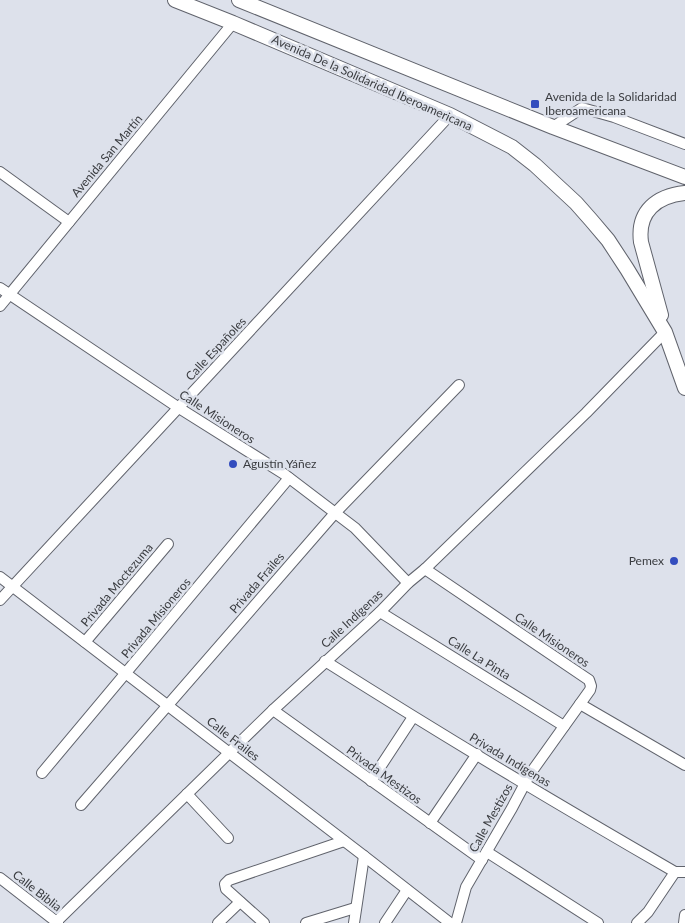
<svg xmlns="http://www.w3.org/2000/svg" width="685" height="923" font-family="Lato,sans-serif">
  <style>
    .lines { fill: none; stroke-linecap: round; stroke-linejoin: round }
    .minor-casing { stroke: #60636c; stroke-width: 12 }
    .highway-casing { stroke: #60636c; stroke-width: 16 }
    .minor { stroke: #fff; stroke-width: 10 }
    .highway { stroke: #fff; stroke-width: 14 }
    .poi-dot { fill: #334dbe; stroke: #dde1eb; stroke-width: 2 }
    .labels { text-anchor: middle; stroke-width: 5; stroke-linejoin: round; paint-order: stroke }
    .street-label { font-size: 12px; fill: #3a3c40; stroke: #dde1eb }
    .poi-label { font-size: 12px; fill: #3a3c40; stroke: #dde1eb; text-anchor: start }
  </style>
  <rect width="100%" height="100%" fill="#dde1eb"/>
  <g class="lines">
    <g class="minor-casing">
      <g id="minor">
        <polyline points="553,127 582,108 614,117 685,144"/>
        <polyline points="0,172 69,222"/>
        <polyline points="0,288 179,408 284,474 355,528 408,583"/>
        <polyline points="0,306 233,23"/>
        <polyline points="425,569 589,680 591,686 590,690 530,774 512,808 466,887 456,923"/>
        <polyline points="0,577 364,856 450,923"/>
        <polyline points="0,600 450,115"/>
        <polyline points="380,612 564,726"/>
        <polyline points="85,642 168,544"/>
        <path d="M325 661C440 734 557 804 675 872H685"/>
        <polyline points="580,704 685,765"/>
        <polyline points="273,710 482,860"/>
        <polyline points="42,773 289,478"/>
        <polyline points="371,781 413,717"/>
        <polyline points="187,794 228,838"/>
        <polyline points="81,805 335,513 459,385"/>
        <polyline points="430,823 477,754"/>
        <polyline points="487,852 598,923"/>
        <polyline points="0,878 58,923"/>
        <polyline points="55,923 273,710 380,612 408,583 425,569 586,413 665,332"/>
        <polyline points="218,923 240,902"/>
        <polyline points="264,923 226,889 225,884 229,880 344,841"/>
        <polyline points="306,923 355,908"/>
        <polyline points="354,923 364,856"/>
        <polyline points="385,923 407,890"/>
        <polyline points="637,923 648,912 675,872"/>
        <polyline points="684,923 685,915"/>
      </g>
    </g>
    <g class="highway-casing">
      <g id="highway">
        <polyline points="175,0 233,23 450,115 512,147 535,165 576,203 591,220 608,240 627,269 665,332 685,388"/>
        <polyline points="239,0 553,127 685,177"/>
        <path d="M661 315 641 242C637 211 657 196 685 193"/>
      </g>
    </g>
    <use href="#minor" class="minor"/>
    <use href="#highway" class="highway"/>
  </g>
  <g class="poi-dot">
    <rect x="530" y="99" width="10" height="10" rx="2.5"/>
    <circle cx="233" cy="464" r="5"/>
    <circle cx="674" cy="561" r="5"/>
  </g>
  <g class="labels">
    <g class="street-label">
      <text transform="translate(372 83) rotate(24)" y="4">Avenida De la Solidaridad Iberoamericana</text>
      <text transform="translate(107 156) rotate(-50)" y="4">Avenida San Martín</text>
      <text transform="translate(216 349) rotate(-47)" y="4">Calle Españoles</text>
      <text transform="translate(217 417) rotate(33)" y="4">Calle Misioneros</text>
      <text transform="translate(257 583) rotate(-49)" y="4">Privada Frailes</text>
      <text transform="translate(117 585) rotate(-50)" y="4">Privada Moctezuma</text>
      <text transform="translate(156 618) rotate(-50)" y="4">Privada Misioneros</text>
      <text transform="translate(352 619) rotate(-43)" y="4">Calle Indígenas</text>
      <text transform="translate(552 640) rotate(34)" y="4">Calle Misioneros</text>
      <text transform="translate(479 658) rotate(32)" y="4">Calle La Pinta</text>
      <text transform="translate(233 739) rotate(38)" y="4">Calle Frailes</text>
      <text transform="translate(510 760) rotate(31)" y="4">Privada Indígenas</text>
      <text transform="translate(384 775) rotate(36)" y="4">Privada Mestizos</text>
      <text transform="translate(491 818) rotate(-61)" y="4">Calle Mestizos</text>
      <text transform="translate(37 891) rotate(38)" y="4">Calle Biblia</text>
    </g>
    <g class="poi-label">
      <text x="545" y="101">Avenida de la Solidaridad<tspan x="545" dy="14">Iberoamericana</tspan></text>
      <text x="243" y="468">Agustín Yáñez</text>
      <text x="664" y="565" text-anchor="end">Pemex</text>
    </g>
  </g>
</svg>
